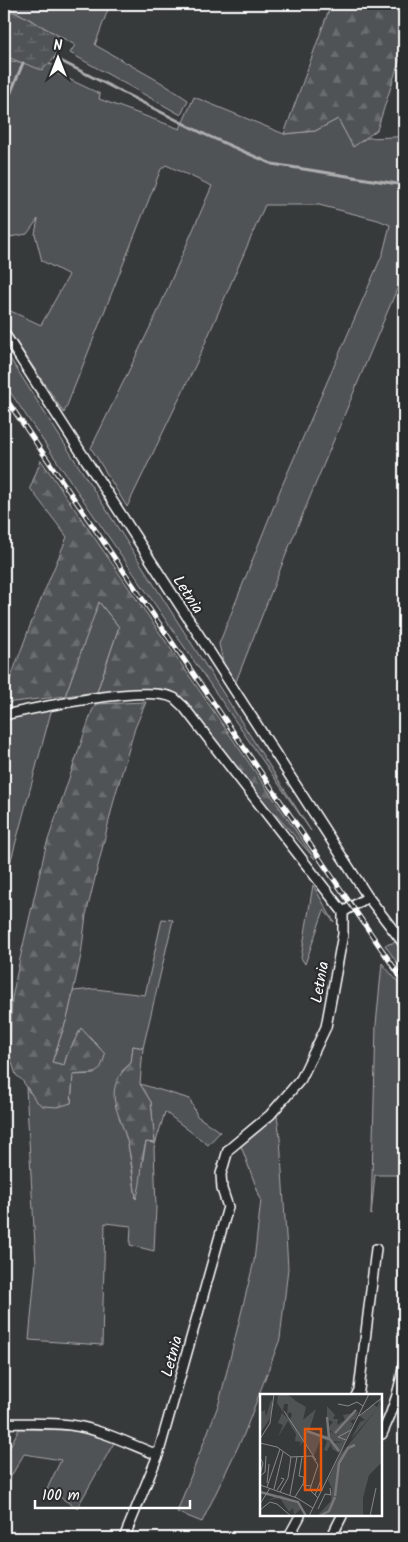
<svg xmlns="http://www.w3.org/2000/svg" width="408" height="1542" font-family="Kalam,sans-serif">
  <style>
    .green { fill: #505354; stroke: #a8a9aa }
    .forest { fill: url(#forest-firs); stroke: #a8a9aa }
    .wetland { fill: url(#wetland-marsh); stroke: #a8a9aa }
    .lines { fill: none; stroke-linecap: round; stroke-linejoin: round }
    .stream { stroke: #adaeaf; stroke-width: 3 }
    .street-casing { stroke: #fff; stroke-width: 12 }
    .street { stroke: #2a2d2e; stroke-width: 9 }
    .rail-casing { stroke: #fff; stroke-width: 5 }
    .rail { stroke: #2a2d2e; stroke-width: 3; stroke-dasharray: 9; stroke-linecap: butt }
    .labels { text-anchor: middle; stroke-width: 4.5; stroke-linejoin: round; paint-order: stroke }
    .street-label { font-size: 16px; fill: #fff; stroke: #2a2d2e }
    .inset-river { fill: none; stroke: #767879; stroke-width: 2.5 }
    .inset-road { fill: none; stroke: #878989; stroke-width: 1 }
    .view { fill: #e8590c; fill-opacity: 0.15; stroke: #e8590c; stroke-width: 2.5 }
    .inset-edge { fill: none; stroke: #fff; stroke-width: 2.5 }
  </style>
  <defs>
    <pattern id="forest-firs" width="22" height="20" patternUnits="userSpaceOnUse" patternTransform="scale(1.25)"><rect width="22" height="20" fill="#505354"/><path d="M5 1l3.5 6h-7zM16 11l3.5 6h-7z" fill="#6a6d6e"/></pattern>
    <pattern id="wetland-marsh" width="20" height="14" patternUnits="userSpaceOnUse" patternTransform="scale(1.25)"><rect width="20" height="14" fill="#505354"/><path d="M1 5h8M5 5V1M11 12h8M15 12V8" fill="none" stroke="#6a6d6e"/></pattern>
  </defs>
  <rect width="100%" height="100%" fill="#373a3b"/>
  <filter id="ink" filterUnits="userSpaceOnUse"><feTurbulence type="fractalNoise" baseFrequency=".02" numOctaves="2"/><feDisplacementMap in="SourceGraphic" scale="10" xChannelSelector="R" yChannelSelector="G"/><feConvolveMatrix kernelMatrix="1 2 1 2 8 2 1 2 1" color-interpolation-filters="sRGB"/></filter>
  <g filter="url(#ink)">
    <g class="green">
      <polygon points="4,4 110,4 95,45 162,83 188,100 181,115 70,53 75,45 4,5"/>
      <polygon points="10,61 54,65 52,71 100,94 99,99 180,129 194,97 284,134 315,131 338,119 353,146 366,138 395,137 404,135 404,272 287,552 235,684 224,666 219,644 281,488 383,253 390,225 378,220 319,205 265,205 196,364 127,507 91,448 157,313 212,186 166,165 161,169 64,413 4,323 4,308 41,325 69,275 42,261 35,234 38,219 27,234 4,238 4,63 8,65"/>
      <polygon points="4,349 311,831 90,510 4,383"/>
      <polygon points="98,601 119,627 97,692 65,696"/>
      <polygon points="52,708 48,723 4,886 4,719"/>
      <polygon points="313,885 334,922 324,910 305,964 301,958"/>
      <polygon points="162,919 173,920 143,1048 133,1046 131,1063 122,1071 118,1112 128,1143 136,1198 146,1142 155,1143 151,1102 140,1084 190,1099 197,1116 220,1132 208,1145 165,1112 154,1148 156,1208 154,1251 130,1245 131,1226 105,1223 102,1345 29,1340 36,1263 26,1087 29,1092 71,1103 73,1075 94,1074 100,1048 91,1040 76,1039 67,1055 64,1065 52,1062 68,1015 73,991 96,989 145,995"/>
      <polygon points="396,942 404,953 404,973 385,945"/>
      <polygon points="382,963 404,989 404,1175 375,1175 371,1215 376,1025"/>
      <polygon points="277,1115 280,1138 288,1268 280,1339 244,1434 202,1522 177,1512 219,1403 254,1261 261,1200 241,1146"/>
      <polygon points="19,1429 65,1430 87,1432 115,1441 77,1508 47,1489 61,1460 24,1454 4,1488 4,1458"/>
    </g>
    <g class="forest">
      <polygon points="331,4 404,4 404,46 377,130 353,147 338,119 315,131 284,134"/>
      <polygon points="41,460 315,859 236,770 180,697 161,689 97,692 119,627 99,602 65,696 4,703 4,696 30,626 67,537 30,488"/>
      <path d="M146 702 135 728 115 796 86 915 81 955 68 1015 52 1062 64 1065 67 1055 81 1028 105 1054C100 1079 93 1072 73 1075L71 1103 58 1107 43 1106 36 1101 22 1080 16 1075 10 1056 11 1017 12 998 19 963 46 846 92 711 96 704Z"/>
      <path d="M133 1046 143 1048 140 1084 151 1102 155 1143 146 1142C140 1161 143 1181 136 1199 134 1181 132 1163 128 1145 121 1112 99 1092 131 1063Z"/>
    </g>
    <polygon class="wetland" points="4,10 20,14 61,37 55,58 42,70 4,56"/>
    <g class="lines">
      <g class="stream">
        <polyline points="55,58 206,135 272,164 404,185"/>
        <polyline points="4,109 23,63"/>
      </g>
      <g class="street-casing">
        <g id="street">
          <polyline points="4,333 368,897 404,944"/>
          <path d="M4 715C36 708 148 684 174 698 177 700 180 704 183 706L343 912V934L326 1027 301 1079 270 1115 228 1150 221 1174 222 1189 228 1207 158 1455"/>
          <polyline points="343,912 368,897"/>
          <polyline points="356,1396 359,1390 376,1249"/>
          <path d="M4 1423C26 1424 48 1422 70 1425 101 1429 129 1444 158 1455L124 1538"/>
          <path d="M382 1434C393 1411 401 1387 404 1361"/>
          <polyline points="288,1538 300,1516"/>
          <polyline points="331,1538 342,1516"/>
        </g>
      </g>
      <use href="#street" class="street"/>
      <g class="rail-casing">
        <polyline id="rail" points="4,396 404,982"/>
      </g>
      <use href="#rail" class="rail"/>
    </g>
  </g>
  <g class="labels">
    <g class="street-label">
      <text transform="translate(189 594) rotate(57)" y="6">Letnia</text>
      <text transform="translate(319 982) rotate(-80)" y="6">Letnia</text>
      <text transform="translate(171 1356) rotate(-75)" y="6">Letnia</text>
    </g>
  </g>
  <g transform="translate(260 1394)">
    <rect width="122" height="122" fill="#373a3b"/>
    <path d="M122 0 121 7 118 14 91 45 100 28 105 26 100 22 113 10 117 13ZM34 6 46 13 43 26 56 15 49 37 67 42 72 37V49L85 48 79 59 72 55 71 50 67 57 64 56 67 47 61 44 54 62 43 48 39 53 41 48 35 47 36 40 28 27 18 43 23 31 18 29 22 19 30 26 32 20 28 17ZM20 101 38 108 41 115 34 121 33 114 29 118 20 104 8 106Z" fill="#505354"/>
    <path d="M18 0H27L35 6 27 22 28 10H24L23 18 17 9ZM11 6 14 10 9 26 0 39V18L5 16 6 23ZM120 11H122V68L109 81 103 104V120L107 122H57L71 107 72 95 68 86 84 52 82 59ZM67 12 75 21 73 25H78L77 31 85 26 83 21 98 18 96 25 90 27 93 30 85 48 69 47 73 38 67 35 73 28 67 25Z" fill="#505354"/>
    <path class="inset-river" d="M67 23 69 44 79 57M47 37 69 45M75 39 96 16M0 98 38 108 46 122M75 102 79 69 88 54 95 51M60 122 69 117 75 103"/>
    <path class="inset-road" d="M78 10 88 12 97 8 103 12M24 17 56 66M99 22 123 3M0 45 10 29 14 0M86 46 78 43 91 36M0 49 17 53 31 63 52 62 58 71 51 92M42 63 39 82 43 83M0 64 3 69 0 81M0 82 5 78 6 62M44 82 43 91 51 92 50 96 58 104M7 89 9 70M0 91 37 104 53 114M7 93 20 55M14 95 23 58M17 96 24 85 21 84M20 98 28 84 31 63M30 101 37 63M55 101 61 86M35 103 43 90M0 110 10 94M58 115 65 100 71 101 70 94M0 116 10 108 17 110 31 122M49 122 109 0M110 122 116 94"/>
    <path class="view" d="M45 35H61V96H45Z"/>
    <rect width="122" height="122" class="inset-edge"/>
  </g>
  <rect width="408" height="1542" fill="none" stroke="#2a2d2e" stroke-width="20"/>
  <rect x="10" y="10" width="388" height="1522" fill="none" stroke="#fff" stroke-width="2" filter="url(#ink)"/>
  <g transform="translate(58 58)" stroke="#2a2d2e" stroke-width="4" paint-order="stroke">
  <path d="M0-4L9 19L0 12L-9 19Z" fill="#ffffff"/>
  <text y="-8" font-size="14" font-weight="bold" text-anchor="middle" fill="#ffffff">N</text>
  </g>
  <path d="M35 1500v8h155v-8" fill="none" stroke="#ffffff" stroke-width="2.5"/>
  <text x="42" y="1500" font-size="15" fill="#ffffff" stroke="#2a2d2e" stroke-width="4" paint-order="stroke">100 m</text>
</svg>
